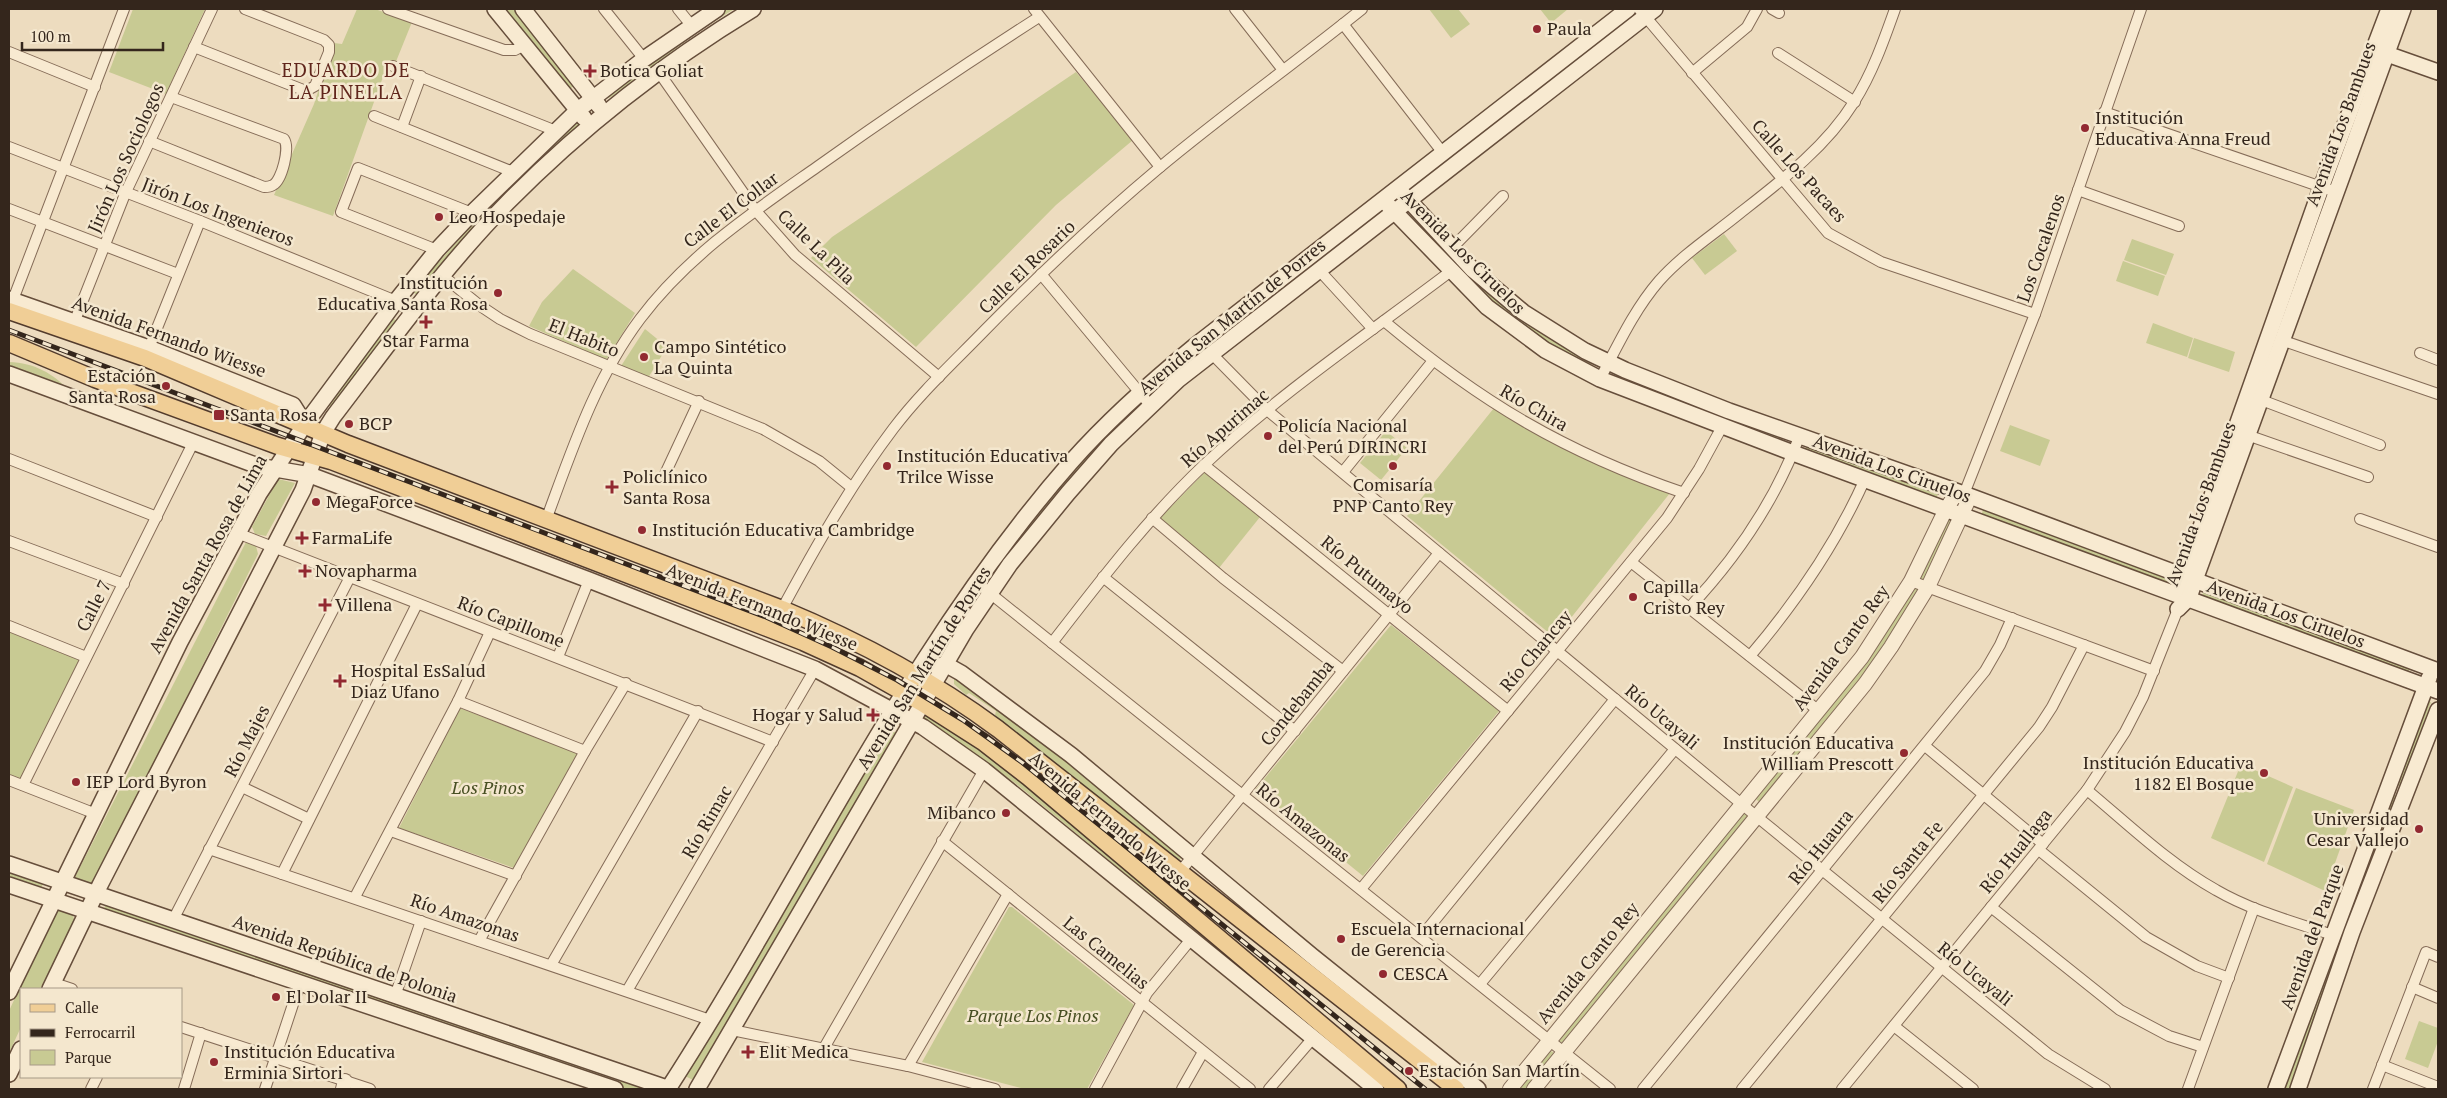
<svg xmlns="http://www.w3.org/2000/svg" width="2447" height="1098" font-family="'PT Serif',serif">
  <style>
    .green { fill: #c8ca93 }
    .lines { fill: none; stroke-linecap: round; stroke-linejoin: round }
    .minor-casing { stroke: #856c58; stroke-width: 12 }
    .tertiary-casing { stroke: #856c58; stroke-width: 16 }
    .secondary-casing { stroke: #664e3b; stroke-width: 18 }
    .primary-casing { stroke: #523b2c; stroke-width: 19 }
    .minor { stroke: #f8ead1; stroke-width: 10 }
    .tertiary { stroke: #f8ead1; stroke-width: 14 }
    .secondary { stroke: #f8ead1; stroke-width: 15 }
    .primary { stroke: #f0ce96; stroke-width: 16 }
    .rail-casing { stroke: #34261c; stroke-width: 5 }
    .rail { stroke: #f4e7ce; stroke-width: 3; stroke-dasharray: 9; stroke-linecap: butt }
    .poi-dot { fill: #922931; stroke: #f4e7ce; stroke-width: 2 }
    .labels { text-anchor: middle; stroke-width: 5; stroke-linejoin: round; paint-order: stroke }
    .poi-label { font-size: 18px; fill: #34261c; stroke: #f4e7ce; text-anchor: start }
    .street-label { font-size: 18px; fill: #34261c; stroke: #f4e7ce }
    .park-label { font-size: 18px; font-style: italic; fill: #485023; stroke: #f4e7ce }
    .neighbourhood-label { font-size: 19px; letter-spacing: 1px; fill: #60261c; stroke: #f4e7ce }
  </style>
  <rect width="100%" height="100%" fill="#eddcbf"/>
  <g class="green">
    <polygon points="133,9 205,9 166,94 109,72"/>
    <polygon points="357,9 375,9 412,22 395,64 388,63 333,216 274,195 314,104 334,43 342,44"/>
    <polygon points="504,9 519,9 578,82 570,89"/>
    <polygon points="723,9 734,9 698,32 611,97 605,99 604,95"/>
    <polygon points="1429,9 1458,9 1470,24 1451,38"/>
    <polygon points="1540,9 1568,9 1551,23"/>
    <polygon points="1076,72 1133,140 1056,205 916,347 811,258 832,237"/>
    <polygon points="1530,91 1535,96 1415,190 1411,189 1410,184"/>
    <polygon points="579,121 582,123 519,183 418,296 412,291 504,191"/>
    <polygon points="1383,208 1385,211 1155,396 1149,389"/>
    <polygon points="1414,212 1592,363 1588,370 1515,324 1410,219 1411,214"/>
    <polygon points="1724,234 1737,251 1705,275 1692,258"/>
    <polygon points="2132,239 2174,254 2166,275 2124,260"/>
    <polygon points="2123,261 2165,276 2158,296 2116,281"/>
    <polygon points="573,269 635,313 606,360 529,326 542,302"/>
    <polygon points="392,318 397,321 333,409 327,404"/>
    <polygon points="2153,323 2193,338 2187,357 2146,343"/>
    <polygon points="645,329 667,347 648,378 621,366"/>
    <polygon points="2194,338 2235,352 2229,372 2188,358"/>
    <path d="M9 362C35 363 52 373 70 391L9 368Z"/>
    <polygon points="1618,374 1785,434 1782,442 1615,381"/>
    <polygon points="1135,401 1142,408 992,583 985,579 1031,516"/>
    <polygon points="1494,408 1593,463 1670,493 1555,638 1407,516"/>
    <polygon points="2010,425 2050,440 2040,466 2000,451"/>
    <polygon points="1386,431 1407,448 1381,480 1360,463"/>
    <polygon points="1808,442 1939,491 1936,499 1805,451"/>
    <polygon points="1205,472 1260,517 1219,568 1160,518"/>
    <polygon points="278,479 295,483 266,536 255,534 252,527"/>
    <polygon points="1984,507 2172,576 2169,585 1981,516"/>
    <polygon points="1947,517 1956,517 1927,581 1918,579"/>
    <polygon points="246,542 256,546 258,554 92,887 73,881"/>
    <polygon points="1915,588 1920,591 1881,659 1760,803 1755,798"/>
    <polygon points="2205,588 2412,664 2408,673 2202,596"/>
    <polygon points="1391,625 1499,711 1363,876 1256,789"/>
    <polygon points="9,632 81,659 20,783 9,779"/>
    <polygon points="954,677 959,677 1185,853 1178,862 1009,727 995,715 996,711 969,693 966,695 954,684"/>
    <polygon points="2426,701 2431,702 2402,785 2397,786"/>
    <polygon points="460,708 578,754 514,868 399,828"/>
    <polygon points="927,712 1000,762 1261,980 1258,983 1015,783 922,720"/>
    <polygon points="888,729 899,734 697,1082 685,1076"/>
    <polygon points="2241,764 2293,787 2264,862 2211,838"/>
    <polygon points="2296,788 2354,810 2325,891 2267,864"/>
    <polygon points="2394,795 2397,797 2353,919 2348,917"/>
    <polygon points="1742,812 1749,817 1566,1043 1562,1043 1558,1040"/>
    <polygon points="9,868 45,880 41,888 9,877"/>
    <polygon points="106,901 648,1089 627,1089 104,910"/>
    <polygon points="1009,907 1012,907 1134,1005 1087,1089 1025,1089 922,1062"/>
    <polygon points="62,909 72,914 75,921 40,989 21,989 21,1027 9,1053 9,1011 55,910"/>
    <polygon points="2346,924 2351,925 2292,1089 2284,1089"/>
    <polygon points="2419,1021 2438,1028 2438,1041 2428,1068 2405,1059"/>
    <polygon points="1548,1050 1553,1052 1554,1057 1528,1089 1514,1089"/>
  </g>
  <g class="lines">
    <g class="minor-casing">
      <g id="minor">
        <polyline points="388,9 504,50 515,50 525,45"/>
        <polyline points="604,9 644,59"/>
        <polyline points="678,9 691,25"/>
        <polyline points="1034,9 1160,167"/>
        <polyline points="1235,9 1283,70"/>
        <polyline points="1639,9 1828,233 1881,262 2035,314"/>
        <polyline points="1772,9 1779,13"/>
        <polyline points="1343,24 1443,153"/>
        <polyline points="194,47 306,91 315,86 329,52 329,45 324,40 245,9"/>
        <polyline points="9,52 95,87"/>
        <polyline points="1778,53 1855,102"/>
        <polyline points="393,66 556,131"/>
        <polyline points="658,71 756,211 795,255 939,377"/>
        <polyline points="1692,73 1747,27 1757,9"/>
        <polyline points="2104,112 2336,192"/>
        <polyline points="374,116 513,172"/>
        <polyline points="402,127 421,76"/>
        <path d="M149 141 264 187C267 187 270 187 273 185 282 180 290 148 284 139L171 97"/>
        <polyline points="9,147 200,221 396,301 412,313"/>
        <polyline points="2078,190 2179,226"/>
        <polyline points="9,209 178,274"/>
        <polyline points="1452,248 1503,196"/>
        <polyline points="437,250 341,212 358,168 472,213"/>
        <polyline points="1319,270 1373,329"/>
        <polyline points="1041,274 1150,405"/>
        <polyline points="443,276 479,305 500,319 530,334 763,429 819,461 851,487"/>
        <polyline points="11,305 124,9"/>
        <path d="M1384 321C1481 402 1564 452 1684 493"/>
        <polyline points="74,323 125,194 212,9"/>
        <polyline points="2281,340 2438,394"/>
        <polyline points="149,348 200,221"/>
        <polyline points="1211,353 1267,410 1756,816 2048,1054 2105,1089"/>
        <polyline points="2420,353 2438,360"/>
        <path d="M1600 379C1618 345 1634 310 1659 281 1682 255 1713 235 1740 213 1781 181 1826 147 1854 102 1872 74 1884 40 1895 9"/>
        <polyline points="2256,398 2380,445"/>
        <polyline points="2247,435 2368,477"/>
        <polyline points="9,459 157,517"/>
        <polyline points="1204,465 1508,711"/>
        <polyline points="1343,472 1432,362"/>
        <polyline points="665,474 699,401"/>
        <polyline points="1964,494 2035,314 2141,9"/>
        <polyline points="1152,518 1223,578 1343,671"/>
        <polyline points="2360,519 2438,547"/>
        <path d="M546 520C572 450 595 379 640 319 688 255 753 212 817 167 890 115 964 65 1039 17"/>
        <polyline points="237,533 773,742"/>
        <polyline points="9,541 124,584"/>
        <polyline points="1631,562 1819,711"/>
        <polyline points="1103,577 1295,731"/>
        <polyline points="1911,581 2154,671"/>
        <polyline points="976,582 1610,1089"/>
        <path d="M1689 608C1737 557 1775 501 1800 435"/>
        <path d="M782 609C816 546 850 486 893 429 920 393 954 362 985 330 1041 273 1098 219 1159 168 1225 113 1295 63 1362 9"/>
        <polyline points="9,626 86,657"/>
        <path d="M1052 643C1100 581 1147 519 1204 465 1280 393 1368 334 1451 271"/>
        <path d="M1750 656C1796 602 1836 544 1865 479"/>
        <polyline points="558,657 589,580"/>
        <polyline points="458,701 585,751"/>
        <polyline points="1925,746 2043,844"/>
        <polyline points="9,780 96,814"/>
        <polyline points="23,785 194,441"/>
        <polyline points="242,787 309,819"/>
        <path d="M2087 790C2128 824 2169 864 2216 890 2252 911 2294 922 2333 935"/>
        <polyline points="391,831 516,876"/>
        <polyline points="942,841 1250,1089"/>
        <polyline points="209,849 710,1020"/>
        <polyline points="2039,850 2146,937 2197,966 2229,978"/>
        <polyline points="1179,873 1439,553"/>
        <polyline points="282,874 417,604"/>
        <polyline points="1361,889 1667,518 1699,469 1723,425"/>
        <polyline points="355,897 458,701 490,632"/>
        <polyline points="1991,907 2120,1010 2169,1036 2203,1047"/>
        <polyline points="173,920 350,577"/>
        <polyline points="1421,937 1615,699"/>
        <polyline points="479,941 585,751 626,683"/>
        <polyline points="551,965 698,711"/>
        <polyline points="54,983 72,989"/>
        <polyline points="1480,984 1675,749"/>
        <polyline points="2412,987 2438,998"/>
        <polyline points="627,991 815,669"/>
        <polyline points="395,996 421,921"/>
        <polyline points="1894,1026 1973,1089"/>
        <polyline points="181,1027 370,1089"/>
        <polyline points="732,1030 908,1066 995,1089"/>
        <polyline points="824,1048 984,770"/>
        <polyline points="2382,1065 2438,1087"/>
        <polyline points="908,1066 1008,894"/>
        <polyline points="91,1089 97,1077"/>
        <polyline points="184,1089 201,1033"/>
        <polyline points="265,1089 300,983"/>
        <polyline points="1095,1089 1147,993 1192,938"/>
        <polyline points="1182,1089 1203,1052"/>
        <polyline points="1269,1089 1313,1038"/>
        <polyline points="1643,1089 1985,671 2000,645 2012,618"/>
        <polyline points="1742,1089 2039,727 2052,707 2084,645"/>
        <polyline points="1842,1089 2087,790 2125,732 2143,697 2178,609"/>
        <polyline points="2188,1089 2254,908"/>
        <polyline points="2373,1089 2426,952 2438,957"/>
      </g>
    </g>
    <g class="tertiary-casing">
      <g id="tertiary">
        <polyline points="343,1089 345,1081"/>
        <polyline points="1510,1089 1862,657 1911,581 1946,509 1954,497 1964,494 1968,501 1928,587 1891,647 1865,684 1534,1089"/>
      </g>
    </g>
    <g class="secondary-casing">
      <g id="secondary">
        <polyline points="495,9 584,118"/>
        <polyline points="523,9 599,106"/>
        <polyline points="2387,54 2438,72"/>
        <polyline points="1403,194 1472,269 1523,312 1585,351 1625,370 1729,411 1964,494 2438,671"/>
        <polyline points="1388,205 1487,307 1545,350 1600,379 1793,453 2438,691"/>
        <polyline points="9,299 149,348 293,405 305,424"/>
        <polyline points="9,374 258,466 310,475 589,580 815,669 923,727 984,770 1376,1089"/>
        <polyline points="2180,586 2321,188 2389,9"/>
        <polyline points="2178,609 2189,598 2195,580 2403,9"/>
        <polyline points="937,667 945,664 961,673 1071,755 1312,956 1478,1089"/>
        <polyline points="9,864 670,1089"/>
        <polyline points="9,885 615,1089"/>
        <path d="M50 989 100 885 303 490 323 433 333 417C389 344 443 268 507 203 580 129 664 63 753 9"/>
        <polyline points="9,992 180,642 259,494 305,424 396,301 437,250 472,213 578,110 644,59 717,9"/>
        <polyline points="9,1074 21,1049"/>
        <path d="M668 1089C803 880 906 650 1071 462 1109 419 1152 381 1196 345L1628 9"/>
        <polyline points="697,1089 966,629 1010,564 1068,493 1111,444 1178,380 1655,9"/>
        <polyline points="2276,1089 2429,678"/>
        <polyline points="2298,1089 2352,932 2438,710"/>
      </g>
    </g>
    <g class="primary-casing">
      <g id="primary">
        <path d="M9 311 145 358 348 444 782 609C859 641 932 680 998 729L1456 1089"/>
        <polyline points="9,343 95,379 278,446 331,461 767,628 803,642 860,668 922,703 983,742 1028,777 1398,1089"/>
      </g>
    </g>
    <use href="#minor" class="minor"/>
    <use href="#tertiary" class="tertiary"/>
    <use href="#secondary" class="secondary"/>
    <use href="#primary" class="primary"/>
    <g class="rail-casing">
      <polyline id="rail" points="9,330 766,617 832,647 897,680 963,720 1023,763 1425,1089"/>
    </g>
    <use href="#rail" class="rail"/>
  </g>
  <g class="poi-dot">
    <circle cx="1537" cy="29" r="5"/>
    <path d="M587.5 63.5h5v5h5v5h-5v5h-5v-5h-5v-5h5z"/>
    <circle cx="2085" cy="128" r="5"/>
    <circle cx="439" cy="217" r="5"/>
    <circle cx="498" cy="293" r="5"/>
    <path d="M423.5 314.5h5v5h5v5h-5v5h-5v-5h-5v-5h5z"/>
    <circle cx="644" cy="357" r="5"/>
    <circle cx="166" cy="386" r="5"/>
    <rect x="213" y="409" width="12" height="12" rx="2.5"/>
    <circle cx="349" cy="424" r="5"/>
    <circle cx="1268" cy="436" r="5"/>
    <circle cx="887" cy="466" r="5"/>
    <circle cx="1393" cy="466" r="5"/>
    <path d="M609.5 479.5h5v5h5v5h-5v5h-5v-5h-5v-5h5z"/>
    <circle cx="316" cy="502" r="5"/>
    <circle cx="642" cy="530" r="5"/>
    <path d="M299.5 530.5h5v5h5v5h-5v5h-5v-5h-5v-5h5z"/>
    <path d="M302.5 563.5h5v5h5v5h-5v5h-5v-5h-5v-5h5z"/>
    <circle cx="1633" cy="597" r="5"/>
    <path d="M322.5 597.5h5v5h5v5h-5v5h-5v-5h-5v-5h5z"/>
    <path d="M337.5 673.5h5v5h5v5h-5v5h-5v-5h-5v-5h5z"/>
    <path d="M870.5 707.5h5v5h5v5h-5v5h-5v-5h-5v-5h5z"/>
    <circle cx="1904" cy="753" r="5"/>
    <circle cx="2264" cy="773" r="5"/>
    <circle cx="76" cy="782" r="5"/>
    <circle cx="1006" cy="813" r="5"/>
    <circle cx="2419" cy="829" r="5"/>
    <circle cx="1341" cy="939" r="5"/>
    <circle cx="1383" cy="974" r="5"/>
    <circle cx="276" cy="997" r="5"/>
    <path d="M745.5 1044.5h5v5h5v5h-5v5h-5v-5h-5v-5h5z"/>
    <circle cx="214" cy="1062" r="5"/>
    <circle cx="1409" cy="1071" r="5"/>
  </g>
  <g class="labels">
    <g class="poi-label">
      <text x="1547" y="35">Paula</text>
      <text x="600" y="77">Botica Goliat</text>
      <text x="2095" y="124">Institución<tspan x="2095" dy="21">Educativa Anna Freud</tspan></text>
      <text x="449" y="223">Leo Hospedaje</text>
      <text x="488" y="289" text-anchor="end">Institución<tspan x="488" dy="21">Educativa Santa Rosa</tspan></text>
      <text x="426" y="347" text-anchor="middle">Star Farma</text>
      <text x="654" y="353">Campo Sintético<tspan x="654" dy="21">La Quinta</tspan></text>
      <text x="156" y="382" text-anchor="end">Estación<tspan x="156" dy="21">Santa Rosa</tspan></text>
      <text x="230" y="421">Santa Rosa</text>
      <text x="359" y="430">BCP</text>
      <text x="1278" y="432">Policía Nacional<tspan x="1278" dy="21">del Perú DIRINCRI</tspan></text>
      <text x="897" y="462">Institución Educativa<tspan x="897" dy="21">Trilce Wisse</tspan></text>
      <text x="623" y="483">Policlínico<tspan x="623" dy="21">Santa Rosa</tspan></text>
      <text x="1393" y="491" text-anchor="middle">Comisaría<tspan x="1393" dy="21">PNP Canto Rey</tspan></text>
      <text x="326" y="508">MegaForce</text>
      <text x="652" y="536">Institución Educativa Cambridge</text>
      <text x="312" y="544">FarmaLife</text>
      <text x="315" y="577">Novapharma</text>
      <text x="1643" y="593">Capilla<tspan x="1643" dy="21">Cristo Rey</tspan></text>
      <text x="335" y="611">Villena</text>
      <text x="351" y="677">Hospital EsSalud<tspan x="351" dy="21">Diaz Ufano</tspan></text>
      <text x="863" y="721" text-anchor="end">Hogar y Salud</text>
      <text x="1894" y="749" text-anchor="end">Institución Educativa<tspan x="1894" dy="21">William Prescott</tspan></text>
      <text x="2254" y="769" text-anchor="end">Institución Educativa<tspan x="2254" dy="21">1182 El Bosque</tspan></text>
      <text x="86" y="788">IEP Lord Byron</text>
      <text x="996" y="819" text-anchor="end">Mibanco</text>
      <text x="2409" y="825" text-anchor="end">Universidad<tspan x="2409" dy="21">Cesar Vallejo</tspan></text>
      <text x="1351" y="935">Escuela Internacional<tspan x="1351" dy="21">de Gerencia</tspan></text>
      <text x="1393" y="980">CESCA</text>
      <text x="286" y="1003">El Dolar II</text>
      <text x="224" y="1058">Institución Educativa<tspan x="224" dy="21">Erminia Sirtori</tspan></text>
      <text x="759" y="1058">Elit Medica</text>
      <text x="1419" y="1077">Estación San Martín</text>
    </g>
    <g class="street-label">
      <text transform="translate(2341 124) rotate(-70)" y="6">Avenida Los Bambues</text>
      <text transform="translate(126 158) rotate(-66)" y="6">Jirón Los Sociologos</text>
      <text transform="translate(1799 171) rotate(48)" y="6">Calle Los Pacaes</text>
      <text transform="translate(731 210) rotate(-37)" y="6">Calle El Collar</text>
      <text transform="translate(218 212) rotate(21)" y="6">Jirón Los Ingenieros</text>
      <text transform="translate(816 247) rotate(44)" y="6">Calle La Pila</text>
      <text transform="translate(2041 248) rotate(-71)" y="6">Los Cocalenos</text>
      <text transform="translate(1463 252) rotate(45)" y="6">Avenida Los Ciruelos</text>
      <text transform="translate(1027 267) rotate(-44)" y="6">Calle El Rosario</text>
      <text transform="translate(1232 317) rotate(-39)" y="6">Avenida San Martín de Porres</text>
      <text transform="translate(169 337) rotate(20)" y="6">Avenida Fernando Wiesse</text>
      <text transform="translate(584 338) rotate(22)" y="6">El Habito</text>
      <text transform="translate(1534 408) rotate(30)" y="6">Río Chira</text>
      <text transform="translate(1225 428) rotate(-41)" y="6">Río Apurimac</text>
      <text transform="translate(1892 469) rotate(20)" y="6">Avenida Los Ciruelos</text>
      <text transform="translate(2201 504) rotate(-70)" y="6">Avenida Los Bambues</text>
      <text transform="translate(208 554) rotate(-61)" y="6">Avenida Santa Rosa de Lima</text>
      <text transform="translate(1367 575) rotate(39)" y="6">Río Putumayo</text>
      <text transform="translate(94 606) rotate(-63)" y="6">Calle 7</text>
      <text transform="translate(762 607) rotate(22)" y="6">Avenida Fernando Wiesse</text>
      <text transform="translate(2286 614) rotate(20)" y="6">Avenida Los Ciruelos</text>
      <text transform="translate(511 622) rotate(21)" y="6">Río Capillome</text>
      <text transform="translate(1841 648) rotate(-54)" y="6">Avenida Canto Rey</text>
      <text transform="translate(1536 651) rotate(-50)" y="6">Río Chancay</text>
      <text transform="translate(924 668) rotate(-58)" y="6">Avenida San Martín de Porres</text>
      <text transform="translate(1297 703) rotate(-51)" y="6">Condebamba</text>
      <text transform="translate(1662 717) rotate(40)" y="6">Río Ucayali</text>
      <text transform="translate(247 741) rotate(-63)" y="6">Río Majes</text>
      <text transform="translate(1110 821) rotate(40)" y="6">Avenida Fernando Wiesse</text>
      <text transform="translate(707 822) rotate(-60)" y="6">Río Rimac</text>
      <text transform="translate(1303 823) rotate(39)" y="6">Río Amazonas</text>
      <text transform="translate(1821 847) rotate(-51)" y="6">Río Huaura</text>
      <text transform="translate(2016 851) rotate(-51)" y="6">Río Huallaga</text>
      <text transform="translate(1908 862) rotate(-51)" y="6">Río Santa Fe</text>
      <text transform="translate(465 918) rotate(19)" y="6">Río Amazonas</text>
      <text transform="translate(2312 937) rotate(-70)" y="6">Avenida del Parque</text>
      <text transform="translate(1106 953) rotate(39)" y="6">Las Camelias</text>
      <text transform="translate(345 959) rotate(19)" y="6">Avenida República de Polonia</text>
      <text transform="translate(1588 963) rotate(-51)" y="6">Avenida Canto Rey</text>
      <text transform="translate(1975 974) rotate(39)" y="6">Río Ucayali</text>
    </g>
    <g class="park-label">
      <text x="488" y="794">Los Pinos</text>
      <text x="1033" y="1022">Parque Los Pinos</text>
    </g>
    <g class="neighbourhood-label">
      <text x="346" y="77">EDUARDO DE<tspan x="346" dy="22">LA PINELLA</tspan></text>
    </g>
  </g>
  <rect width="2447" height="1098" fill="none" stroke="#34261c" stroke-width="20"/>
  <rect x="20" y="988" width="162" height="90" fill="#f4e7ce" stroke="#a79a87"/>
  <rect x="30" y="1004" width="25" height="8" fill="#f0ce96" stroke="#a79a87"/>
  <text x="65" y="1013" font-size="15" fill="#34261c">Calle</text>
  <rect x="30" y="1029" width="25" height="8" fill="#34261c" stroke="#a79a87"/>
  <text x="65" y="1038" font-size="15" fill="#34261c">Ferrocarril</text>
  <rect x="30" y="1050" width="25" height="15" fill="#c8ca93" stroke="#a79a87"/>
  <text x="65" y="1063" font-size="15" fill="#34261c">Parque</text>
  <path d="M22 42v8h141v-8" fill="none" stroke="#34261c" stroke-width="2.5"/>
  <text x="30" y="42" font-size="15" fill="#34261c" stroke="#f4e7ce" stroke-width="4" paint-order="stroke">100 m</text>
</svg>
